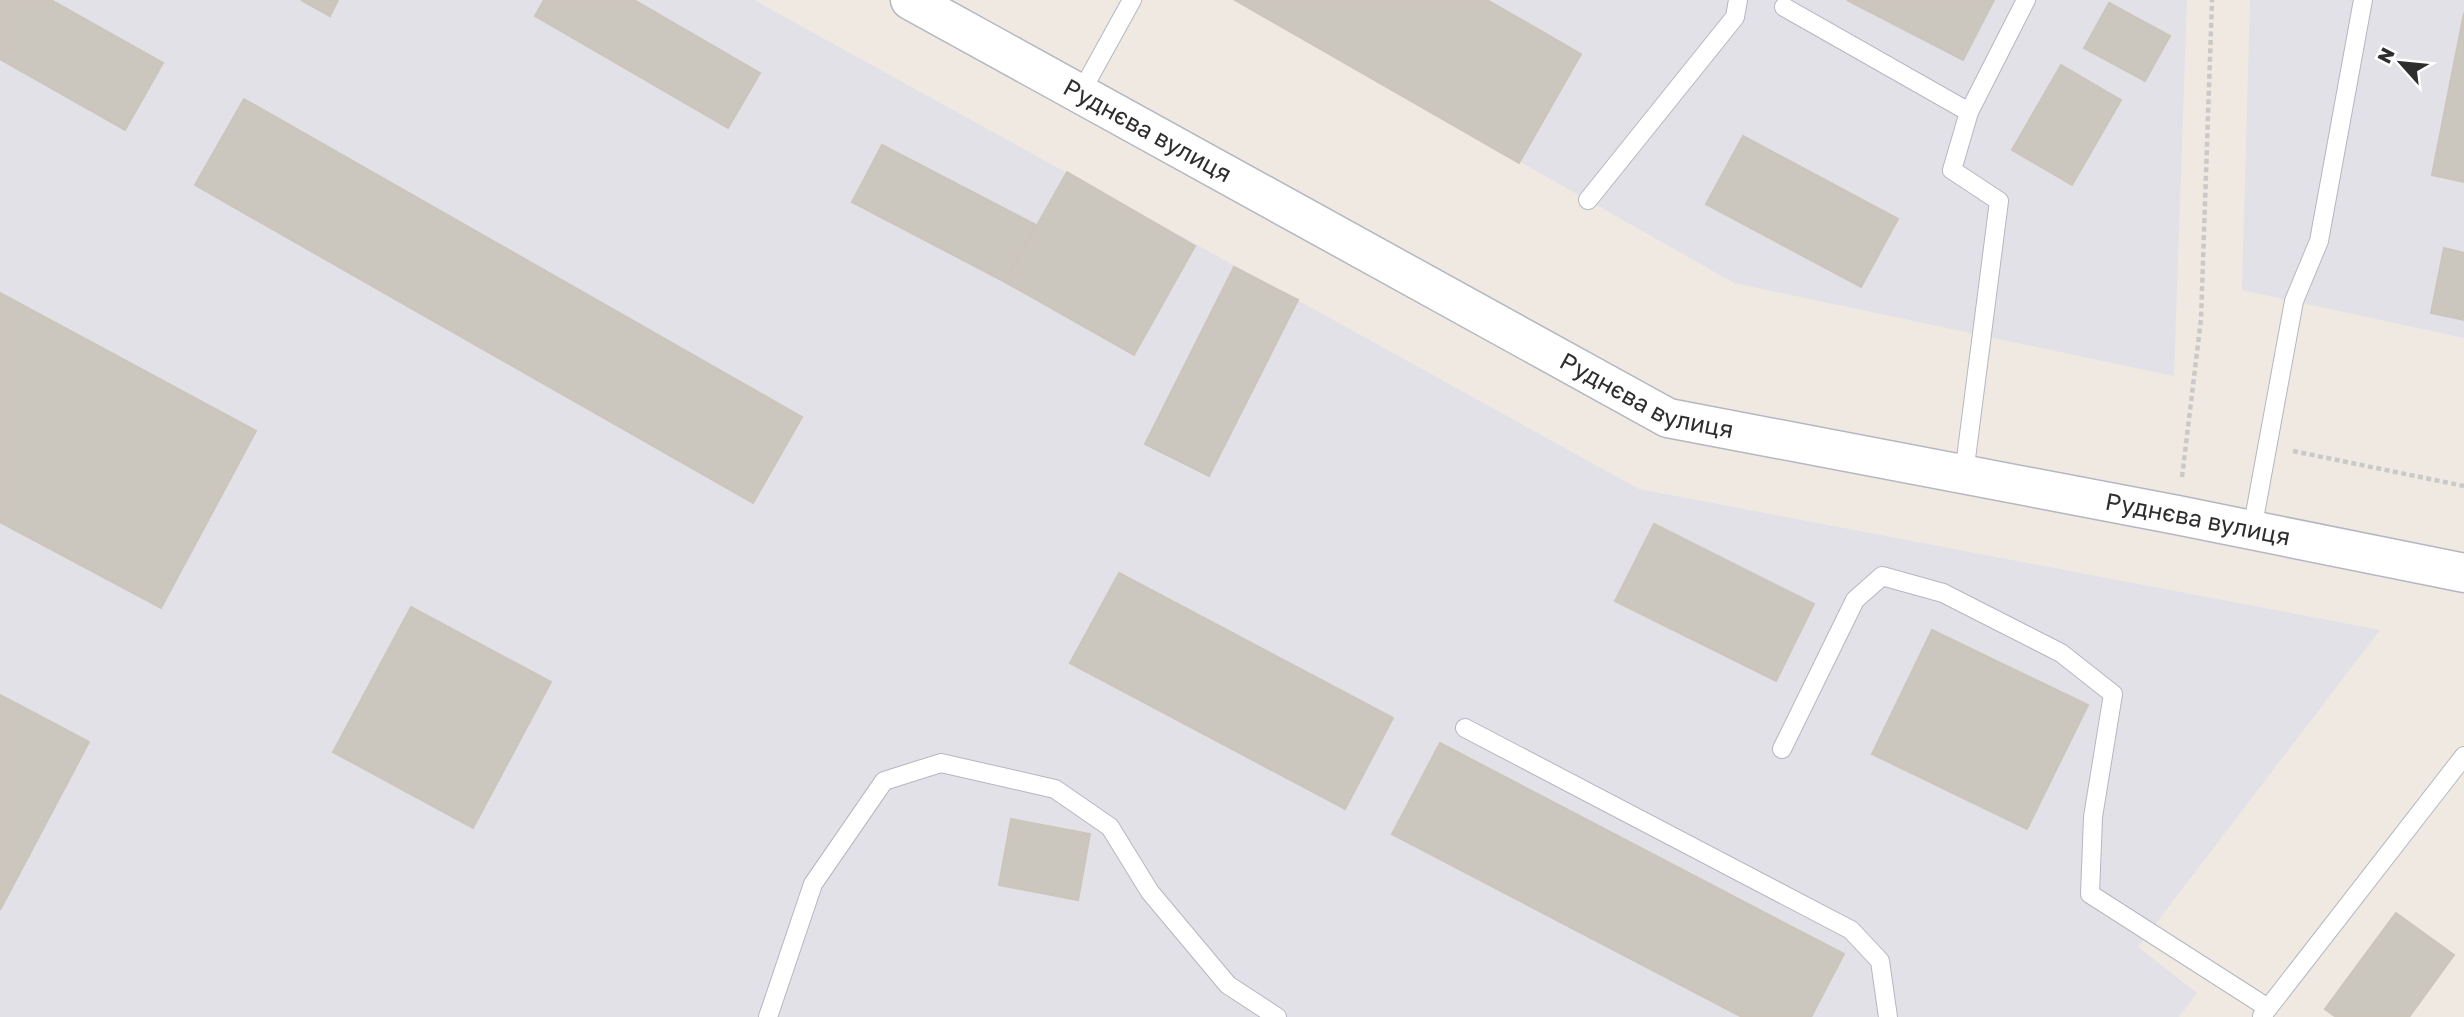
<svg xmlns="http://www.w3.org/2000/svg" width="2464" height="1017" font-family="'Golos Text',sans-serif">
  <style>
    .industrial { fill: #e3e1e8 }
    .building { fill: #cbc7bf; stroke: #cbc5ba; stroke-width: 2 }
    .lines { fill: none; stroke-linecap: round; stroke-linejoin: round }
    .lane-casing { stroke: #b4b7c1; stroke-width: 20 }
    .secondary-casing { stroke: #b4b7c1; stroke-width: 41 }
    .path { stroke: #c9c9c9; stroke-width: 4.5; stroke-dasharray: 5 3.5; stroke-linecap: butt }
    .lane { stroke: #fff; stroke-width: 18 }
    .secondary { stroke: #fff; stroke-width: 38 }
    .labels { text-anchor: middle; stroke-width: 5; stroke-linejoin: round; paint-order: stroke }
    .street-label { font-size: 24px; fill: #2e2e2e; stroke: #fff }
  </style>
  <rect width="100%" height="100%" fill="#efe9e1"/>
  <g class="industrial">
    <polygon points="0,0 754,0 1639,489 2380,630 2138,947 2197,993 2179,1017 0,1017"/>
    <polygon points="1235,0 2187,0 2174,376 1734,283"/>
    <polygon points="2250,0 2464,0 2464,338 2242,290"/>
  </g>
  <g class="building">
    <polygon points="0,0 51,0 163,63 125,130 0,59"/>
    <polygon points="301,0 338,0 330,16"/>
    <polygon points="544,0 634,0 760,73 728,128 535,16"/>
    <polygon points="1235,0 1487,0 1581,54 1519,163"/>
    <polygon points="1847,0 1994,0 1963,60"/>
    <polygon points="2109,3 2170,36 2145,81 2084,48"/>
    <polygon points="2464,13 2464,182 2432,175"/>
    <polygon points="2061,65 2121,100 2072,185 2012,150"/>
    <polygon points="244,99 802,417 753,503 195,185"/>
    <polygon points="1743,136 1898,219 1861,287 1706,204"/>
    <polygon points="882,145 1036,225 1005,282 852,202"/>
    <polygon points="1067,172 1195,246 1134,355 1005,282"/>
    <polygon points="2444,248 2464,253 2464,320 2431,313"/>
    <polygon points="1234,267 1298,300 1209,476 1145,444"/>
    <polygon points="0,293 256,431 161,608 0,522"/>
    <polygon points="1654,524 1814,604 1776,681 1615,601"/>
    <polygon points="1119,573 1393,718 1345,809 1070,663"/>
    <polygon points="411,607 551,682 473,828 333,752"/>
    <polygon points="1932,630 2088,705 2027,829 1872,754"/>
    <polygon points="0,695 89,742 0,910"/>
    <polygon points="1440,743 1844,954 1811,1017 1742,1017 1392,834"/>
    <polygon points="1011,819 1090,834 1078,900 999,885"/>
    <polygon points="2396,913 2454,955 2409,1017 2336,1017 2325,1009"/>
  </g>
  <g class="lines">
    <g class="lane-casing">
      <g id="lane">
        <polyline points="1784,7 1969,112"/>
        <polyline points="1080,94 1132,0"/>
        <polyline points="1588,200 1735,17 1738,0"/>
        <polyline points="1964,474 1999,201 1952,170 1969,112 2026,0"/>
        <polyline points="2252,530 2294,301 2319,241 2363,0"/>
        <polyline points="1465,728 1851,930 1880,961 1888,1017"/>
        <polyline points="1782,749 1855,600 1882,576 1943,593 2061,653 2113,694 2093,817 2090,894 2268,1008"/>
        <polyline points="2262,1016 2464,756"/>
        <polyline points="768,1017 813,884 884,781 941,763 1055,789 1110,827 1150,892 1228,985 1277,1017"/>
      </g>
    </g>
    <g class="secondary-casing">
      <g id="secondary">
        <path id="s1" d="M910 0 1668 418 2177 515 2464 573"/>
      </g>
    </g>
    <g class="path">
      <polyline points="2293,451 2464,486"/>
      <polyline points="2182,477 2201,319 2212,0"/>
    </g>
    <use href="#lane" class="lane"/>
    <use href="#secondary" class="secondary"/>
  </g>
  <g class="labels">
    <g class="street-label">
      <text dy="8" stroke="none"><textPath href="#s1" startOffset="271">Руднєва вулиця</textPath></text>
      <text dy="8" stroke="none"><textPath href="#s1" startOffset="838">Руднєва вулиця</textPath></text>
      <text dy="8" stroke="none"><textPath href="#s1" startOffset="1405">Руднєва вулиця</textPath></text>
    </g>
  </g>
  <g transform="translate(2401 63) rotate(297)" stroke="#ffffff" stroke-width="5" paint-order="stroke">
  <path d="M0-5L12 26L0 18L-12 26Z" fill="#2e2e2e"/>
  <text y="-10" font-size="19" font-weight="bold" text-anchor="middle" fill="#2e2e2e">N</text>
  </g>
</svg>
